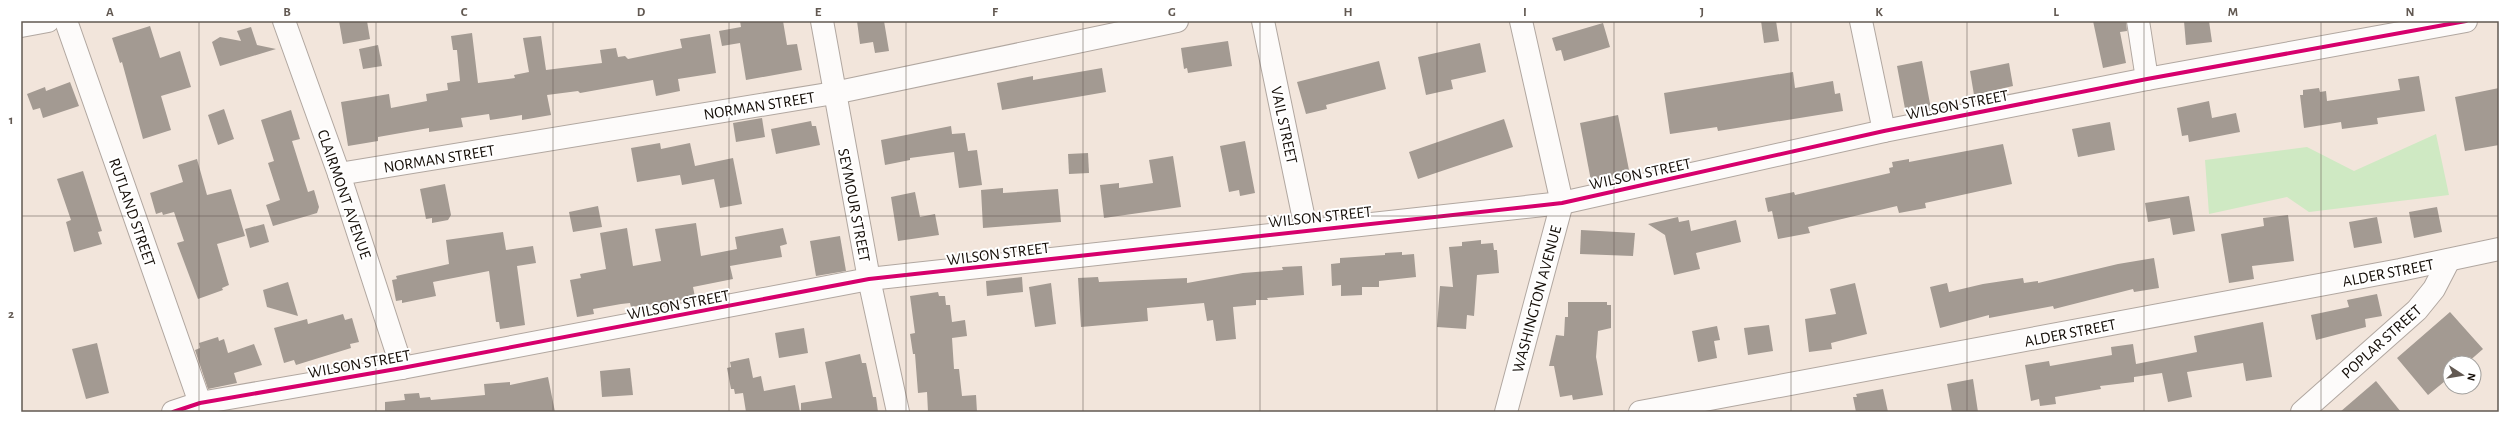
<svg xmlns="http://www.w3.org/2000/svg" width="2520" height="433" font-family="'Alegreya Sans',sans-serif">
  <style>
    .green { fill: #cfe9c3 }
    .building { fill: #a39a92 }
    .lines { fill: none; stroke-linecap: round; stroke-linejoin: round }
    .street-casing { stroke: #b1a7a0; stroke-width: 24 }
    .secondary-casing { stroke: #b1a7a0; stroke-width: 24 }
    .street { stroke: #fdfbfa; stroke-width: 22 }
    .secondary { stroke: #fdfbfa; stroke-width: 22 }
    .cycleway-casing { stroke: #fff; stroke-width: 6 }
    .cycleway { stroke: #d6006c; stroke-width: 4 }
    .grid { fill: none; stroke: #625952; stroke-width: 1; stroke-opacity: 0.55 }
    .labels { text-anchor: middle; stroke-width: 4; stroke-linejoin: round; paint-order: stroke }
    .street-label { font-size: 16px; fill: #150e08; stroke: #fff }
    .neatline { fill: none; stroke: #625952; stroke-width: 1.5 }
    .grid-label { font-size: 13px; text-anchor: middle; font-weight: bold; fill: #625952 }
  </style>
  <rect width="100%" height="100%" fill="#f2e5db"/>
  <polygon class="green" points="2436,134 2449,195 2309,212 2287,197 2209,214 2205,160 2307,147 2354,171"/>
  <g class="building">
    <polygon points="339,21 367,21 370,39 343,44"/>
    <polygon points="740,21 783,21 787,45 797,44 802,70 746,80 740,43 722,46 719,31 741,27"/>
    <polygon points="857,21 884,21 889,51 875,53 873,42 860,44"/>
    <polygon points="1761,21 1776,21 1779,41 1764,43"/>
    <polygon points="2093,21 2126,21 2127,31 2120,32 2126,63 2103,68"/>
    <polygon points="2184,21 2209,21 2212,42 2186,45"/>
    <polygon points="1603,23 1610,47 1564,61 1561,50 1556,51 1552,38"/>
    <polygon points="150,26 160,58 180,51 191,87 161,96 171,130 143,139 122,62 120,63 112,38"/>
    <polygon points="251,27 257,45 276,49 220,66 212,42 220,37 241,41 237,31"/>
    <polygon points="472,33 478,83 515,78 514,75 529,72 523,38 541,36 546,70 602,63 600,50 616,48 618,57 625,56 628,59 682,48 680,39 710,34 716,73 678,79 680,91 656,96 653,80 580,93 578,91 547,95 551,115 522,120 522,115 490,120 489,114 461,118 463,127 429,132 429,128 378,137 378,141 348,146 341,102 389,94 391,108 427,101 426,94 448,90 447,83 460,81 457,50 453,50 451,36"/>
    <polygon points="1228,41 1232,66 1188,73 1187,68 1184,69 1181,48"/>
    <polygon points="1480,43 1486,72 1451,80 1453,89 1426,95 1418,57"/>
    <polygon points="378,45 382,66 363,69 359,49"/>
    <polygon points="1379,61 1386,89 1326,105 1327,109 1306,114 1297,82"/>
    <polygon points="1922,61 1931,109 1906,114 1897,66"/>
    <polygon points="2009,63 2013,86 1974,95 1970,71"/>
    <polygon points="1102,68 1106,92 1002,110 997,83 1033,76 1033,80"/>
    <polygon points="1793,72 1795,88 1833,81 1835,94 1840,93 1843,111 1718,131 1717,127 1670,134 1664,93"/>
    <polygon points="2419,76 2425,111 2377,118 2378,124 2342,129 2341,122 2304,128 2300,95 2303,95 2303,90 2319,88 2320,92 2326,91 2327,101 2400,90 2398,79"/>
    <polygon points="70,82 79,106 43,118 40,108 33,110 27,94 45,87 46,91"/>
    <polygon points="2499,88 2499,145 2465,151 2455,97"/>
    <polygon points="2209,101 2212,118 2236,113 2240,132 2189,142 2188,135 2182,136 2177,108"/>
    <polygon points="224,109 234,139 218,145 208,115"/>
    <polygon points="291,110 300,139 292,141 308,192 314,190 319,207 317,213 273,226 266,205 280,200 268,163 274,161 261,120"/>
    <polygon points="1618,115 1630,175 1591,181 1580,123"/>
    <polygon points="762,118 765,137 736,142 733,123"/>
    <polygon points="1504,119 1513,147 1418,179 1409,152"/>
    <polygon points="811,121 812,126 816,126 820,145 776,154 771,129"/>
    <polygon points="2110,122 2115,150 2078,157 2072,129"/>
    <polygon points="951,126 952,134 965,133 968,151 977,150 982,185 959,188 954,152 910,158 910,160 885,165 881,140"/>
    <polygon points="1245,141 1255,193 1240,196 1239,190 1229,192 1220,146"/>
    <polygon points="660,143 661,149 690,143 695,166 733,158 742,204 720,208 714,179 682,185 680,175 637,182 631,148"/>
    <polygon points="2003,144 2012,184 1925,203 1926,208 1899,213 1897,206 1808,227 1810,233 1778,239 1772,211 1768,212 1765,198 1794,192 1795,195 1890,173 1889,168 1893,167 1892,162 1909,159 1909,162"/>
    <polygon points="1088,153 1089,173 1069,174 1068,154"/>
    <polygon points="1173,156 1181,207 1104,218 1100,185 1119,183 1119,188 1153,183 1149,160"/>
    <polygon points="197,159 207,195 231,189 245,236 217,244 229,285 222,288 223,290 198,299 177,243 184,241 174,212 163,215 162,212 156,214 150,193 183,182 178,165"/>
    <polygon points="83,171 102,231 98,232 102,244 74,252 66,222 71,220 57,179"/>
    <polygon points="445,184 451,215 448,220 432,223 432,218 426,219 420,189"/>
    <polygon points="1003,188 1003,193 1058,189 1061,222 983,228 981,190"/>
    <polygon points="915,192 920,217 935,214 939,235 898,241 891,197"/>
    <polygon points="2189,196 2195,231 2173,235 2170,218 2148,222 2145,203"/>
    <polygon points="598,206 602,227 573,232 569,212"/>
    <polygon points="2437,207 2442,232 2414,238 2409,212"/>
    <polygon points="2288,215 2294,261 2252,266 2254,279 2229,283 2221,234 2264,226 2263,218"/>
    <polygon points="1678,217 1679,222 1689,220 1691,231 1736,220 1741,242 1696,253 1700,269 1674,275 1665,235 1648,224"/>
    <polygon points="2377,217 2382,243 2354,248 2349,222"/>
    <polygon points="696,223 701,256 737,249 735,237 783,228 787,244 780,246 782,257 730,266 733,279 693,287 695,297 690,299 631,307 630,303 621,304 593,309 594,314 577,317 570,280 581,278 580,274 606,269 600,233 627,228 633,266 661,261 655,229"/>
    <polygon points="264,224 269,242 250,248 245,229"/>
    <polygon points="1581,230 1635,233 1633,256 1580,254"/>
    <polygon points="503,232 506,250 533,246 536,263 517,266 525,325 500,329 499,322 496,322 489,271 433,282 436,296 402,303 402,300 396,301 392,280 397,279 396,276 449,264 446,240"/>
    <polygon points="840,236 846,271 816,276 810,241"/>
    <polygon points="1481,240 1481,244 1493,243 1494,250 1497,250 1499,273 1477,275 1474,316 1467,315 1466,329 1437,327 1440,286 1453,287 1449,247 1462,246 1462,242"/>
    <polygon points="1402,252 1402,255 1414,254 1416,277 1379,281 1379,287 1362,287 1362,295 1341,296 1341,285 1332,286 1331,264 1340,263 1340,258 1385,255 1385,253"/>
    <polygon points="2154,258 2159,288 2134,292 2133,289 2054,309 2053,306 1989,318 1989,315 1940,328 1930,287 1947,283 1949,292 1983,284 2023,278 2024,283 2038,281 2038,283 2118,264"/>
    <polygon points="1302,266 1304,295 1267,298 1268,300 1256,300 1256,305 1233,307 1236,339 1216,341 1213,320 1207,321 1204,303 1147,308 1148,321 1081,327 1078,278 1098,277 1099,282 1187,278 1187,283 1243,273 1283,270 1282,267"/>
    <polygon points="1022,277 1023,292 987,296 986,281"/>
    <polygon points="288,282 298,316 267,307 263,290"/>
    <polygon points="1051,283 1056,324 1035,327 1029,287"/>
    <polygon points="1855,283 1867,334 1831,343 1832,349 1809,352 1805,319 1836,314 1830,289"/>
    <polygon points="938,292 939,296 945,296 946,305 950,305 952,322 965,320 967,336 952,338 954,369 959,369 962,396 976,395 977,412 928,412 927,392 918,393 915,354 913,354 910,334 915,333 910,296"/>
    <polygon points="2377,294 2382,316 2365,319 2366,327 2316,340 2311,315 2349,307 2347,300"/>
    <polygon points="1568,302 1607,302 1607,305 1611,305 1611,328 1598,331 1596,357 1603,395 1573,400 1572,395 1560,397 1554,366 1549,366 1556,335 1564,336 1565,317 1568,317"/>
    <polygon points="2450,312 2483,349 2467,363 2450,363 2450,377 2428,395 2397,358"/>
    <polygon points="343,314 345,320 352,318 359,342 350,344 351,348 296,365 294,360 284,363 274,328 307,319 308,324"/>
    <polygon points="2263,322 2272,377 2246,381 2243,363 2187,372 2192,397 2168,402 2162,373 2134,377 2134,382 2100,386 2101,389 2055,397 2056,404 2040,406 2039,399 2031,401 2025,365 2049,361 2050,366 2112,355 2111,347 2133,344 2136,364 2197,352 2194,336"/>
    <polygon points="1769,325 1773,351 1748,355 1744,328"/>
    <polygon points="1717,326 1720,340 1714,341 1717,358 1698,362 1692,331"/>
    <polygon points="804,328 808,353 779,358 775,333"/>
    <polygon points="218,337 219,341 224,339 228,353 254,344 262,365 234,373 237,383 208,389 195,350 200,348 199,343"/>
    <polygon points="97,343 109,393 86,399 72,349"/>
    <polygon points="860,354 862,363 866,363 873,397 876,397 878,412 801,412 801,403 832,398 825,362"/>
    <polygon points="749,358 753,378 761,376 764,391 795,385 800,412 746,412 743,393 735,394 734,389 731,389 727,368 731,367 730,362"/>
    <polygon points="630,368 633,395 602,397 600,371"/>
    <polygon points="548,377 555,412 385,412 385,402 405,400 404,394 419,393 420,398 430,397 431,400 485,395 484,384 510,382 510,385"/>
    <polygon points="1973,379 1978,412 1952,412 1947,384"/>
    <polygon points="2376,381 2401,412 2340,412"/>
    <polygon points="1883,389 1888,412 1856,412 1853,397 1857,397 1856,394"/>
  </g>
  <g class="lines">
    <g class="street-casing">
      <g id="street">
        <polyline points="66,21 200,403"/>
        <polyline points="284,21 339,174 402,368"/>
        <polyline points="822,21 869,279 898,412"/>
        <polyline points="1263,21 1306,229"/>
        <polyline points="2138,21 2147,79"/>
        <polyline points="21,26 48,21"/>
        <polyline points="339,174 834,93 1177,21"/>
        <polyline points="1506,412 1562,203 1521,21"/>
        <polyline points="1640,412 2400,270 2499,249"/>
        <polyline points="2302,412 2417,310 2434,289 2449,260"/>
      </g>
    </g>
    <g class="secondary-casing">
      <g id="secondary">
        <polyline points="1861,21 1884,131"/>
        <polyline points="173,412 200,403 402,368 869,279 1562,203 1884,131 2147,79 2466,21"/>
      </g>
    </g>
    <use href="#street" class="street"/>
    <use href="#secondary" class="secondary"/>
    <g class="cycleway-casing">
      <polyline id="cycleway" points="173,412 200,403 402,368 869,279 1562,203 1884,131 2147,79 2466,21"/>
    </g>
    <use href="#cycleway" class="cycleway"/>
  </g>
  <path class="grid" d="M199 21V412M376 21V412M553 21V412M729 21V412M906 21V412M1083 21V412M1260 21V412M1437 21V412M1614 21V412M1791 21V412M1967 21V412M2144 21V412M2321 21V412M21 216H2499"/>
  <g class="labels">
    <g class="street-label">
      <text transform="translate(1957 104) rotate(-11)" y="6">WILSON STREET</text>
      <text transform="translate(759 105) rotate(-9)" y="6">NORMAN STREET</text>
      <text transform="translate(1285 125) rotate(78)" y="6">VAIL STREET</text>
      <text transform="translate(439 158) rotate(-9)" y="6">NORMAN STREET</text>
      <text transform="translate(1640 173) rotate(-12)" y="6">WILSON STREET</text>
      <text transform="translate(345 194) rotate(71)" y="6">CLAIRMONT AVENUE</text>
      <text transform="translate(855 205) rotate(79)" y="6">SEYMOUR STREET</text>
      <text transform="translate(133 212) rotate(71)" y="6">RUTLAND STREET</text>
      <text transform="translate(1320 216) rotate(-6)" y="6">WILSON STREET</text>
      <text transform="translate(998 253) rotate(-7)" y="6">WILSON STREET</text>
      <text transform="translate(2388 272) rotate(-11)" y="6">ALDER STREET</text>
      <text transform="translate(1536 299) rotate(-75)" y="6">WASHINGTON AVENUE</text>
      <text transform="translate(678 304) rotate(-11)" y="6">WILSON STREET</text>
      <text transform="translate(2070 332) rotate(-11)" y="6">ALDER STREET</text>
      <text transform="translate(2381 341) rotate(-42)" y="6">POPLAR STREET</text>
      <text transform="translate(359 363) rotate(-10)" y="6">WILSON STREET</text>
    </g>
  </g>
  <rect width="2520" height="433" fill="none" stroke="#ffffff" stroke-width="44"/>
  <g transform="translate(2462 375) rotate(102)"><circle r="19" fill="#ffffff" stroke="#a19f9c"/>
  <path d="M0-3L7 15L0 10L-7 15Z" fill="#625952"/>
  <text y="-6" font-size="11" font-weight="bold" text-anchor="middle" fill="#150e08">N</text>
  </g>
  <rect x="22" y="22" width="2476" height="389" class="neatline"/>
  <g class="grid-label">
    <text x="110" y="16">A</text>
    <text x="287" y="16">B</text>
    <text x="464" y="16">C</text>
    <text x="641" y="16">D</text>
    <text x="818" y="16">E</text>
    <text x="995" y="16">F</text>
    <text x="1172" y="16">G</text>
    <text x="1348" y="16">H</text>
    <text x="1525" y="16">I</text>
    <text x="1702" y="16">J</text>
    <text x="1879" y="16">K</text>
    <text x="2056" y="16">L</text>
    <text x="2233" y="16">M</text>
    <text x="2410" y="16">N</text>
    <text x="11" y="124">1</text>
    <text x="11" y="318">2</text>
  </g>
</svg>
